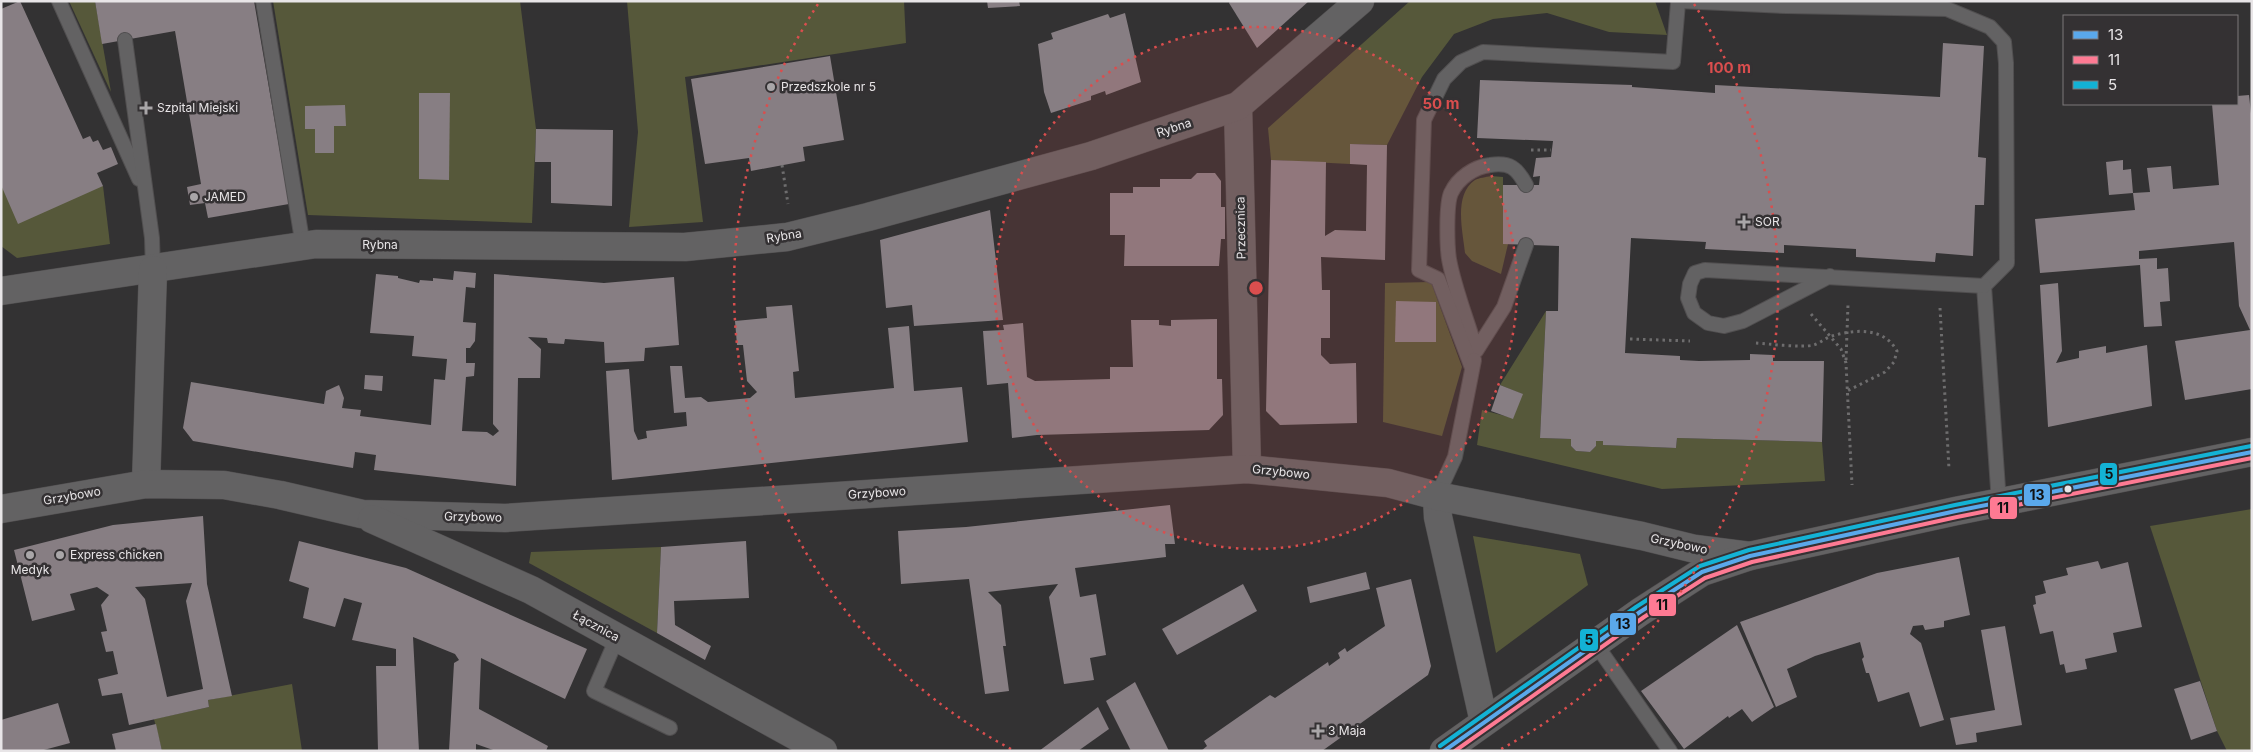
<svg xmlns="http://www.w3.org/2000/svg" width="2253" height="752" font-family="Inter,sans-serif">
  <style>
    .green { fill: #56583a }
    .building { fill: #877e83; fill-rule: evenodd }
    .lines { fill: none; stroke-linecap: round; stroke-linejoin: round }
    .service-casing { stroke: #514f50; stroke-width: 16 }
    .minor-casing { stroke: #514f50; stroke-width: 29 }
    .path { stroke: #6e6d6e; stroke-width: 3; stroke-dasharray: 2.5 4; stroke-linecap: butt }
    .service { stroke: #636263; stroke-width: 14 }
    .minor { stroke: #636263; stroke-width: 28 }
    .bus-1-casing { stroke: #343133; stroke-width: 8 }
    .bus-2-casing { stroke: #343133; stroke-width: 8 }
    .bus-3-casing { stroke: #343133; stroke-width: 8 }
    .bus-1 { stroke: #5aa8eb; stroke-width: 4 }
    .bus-2 { stroke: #fe7a93; stroke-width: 4 }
    .bus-3 { stroke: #13b2d5; stroke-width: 4 }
    .ring { fill: none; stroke: #da4e4e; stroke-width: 2.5; stroke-dasharray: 2.5 5 }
    .poi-dot { fill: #a9a6a8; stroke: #343133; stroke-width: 2 }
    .bus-dot { fill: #e8e5e7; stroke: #343133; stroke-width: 2 }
    .labels { text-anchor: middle; stroke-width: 5; stroke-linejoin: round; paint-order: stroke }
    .poi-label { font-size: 12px; fill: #e8e5e7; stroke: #343133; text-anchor: start }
    .street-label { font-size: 12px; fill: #e8e5e7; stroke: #343133 }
    .centre { fill: #da4e4e; stroke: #343133; stroke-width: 2.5 }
    .ring-label { font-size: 15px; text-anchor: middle; font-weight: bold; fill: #da4e4e; stroke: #343133; stroke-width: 5; stroke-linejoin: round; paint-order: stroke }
    .line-badge { stroke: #343133; stroke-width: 2 }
    .pale-badge-label { font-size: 14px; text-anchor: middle; font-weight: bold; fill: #111 }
  </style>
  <rect width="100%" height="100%" fill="#333233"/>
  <g class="green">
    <polygon points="69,1 95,1 111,92"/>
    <polygon points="273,1 520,1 536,129 532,223 308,215"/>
    <polygon points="627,1 904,1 906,43 685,77 703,222 629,227 638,132"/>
    <polygon points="1410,1 1655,1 1667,35 1609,32 1547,13 1493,19 1454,34 1422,77 1387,145 1351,144 1350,164 1271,160 1268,128"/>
    <path d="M1491 176 1503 177V244H1508L1501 274 1472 261 1465 253C1463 232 1453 195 1475 180 1479 178 1486 177 1491 176Z"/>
    <polygon points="1,185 103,186 110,244 17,258 1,246"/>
    <polygon points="1431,282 1462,367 1442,436 1383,422 1385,283"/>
    <polygon points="1546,311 1540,438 1571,439 1571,446 1576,451 1590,452 1596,446 1596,441 1603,441 1604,445 1676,448 1677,438 1822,442 1825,481 1662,489 1477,445 1482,410 1513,418 1522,394 1500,385"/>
    <polygon points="2252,509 2252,751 2227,751 2217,731 2150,526"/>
    <polygon points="1473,536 1580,554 1588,585 1496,653"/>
    <polygon points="661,547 657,633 529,563 531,552"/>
    <polygon points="292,684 302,751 162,751 154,719 209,707 208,700"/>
  </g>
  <g class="building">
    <polygon points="20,1 83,139 90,136 93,142 98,140 103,150 111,147 118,164 97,173 103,186 18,224 1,185 1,9"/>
    <polygon points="95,1 254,1 289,204 208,218 205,203 190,205 187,187 201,184 175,31 102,44"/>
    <polygon points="987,1 1019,1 1020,6 988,8"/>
    <polygon points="1230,1 1309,1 1257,48 1229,3"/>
    <polygon points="1125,13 1141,82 1106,95 1105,91 1091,96 1091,100 1051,113 1044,92 1038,44 1053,39 1051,33 1108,14 1110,18"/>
    <polygon points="1943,43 1984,46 1978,157 1986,158 1984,205 1975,205 1973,256 1936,253 1935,262 1856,257 1856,249 1784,245 1784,253 1705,249 1706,242 1631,238 1625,353 1680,356 1680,360 1699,361 1750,360 1750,354 1773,355 1773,361 1824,361 1822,442 1677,438 1676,448 1603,445 1603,441 1596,441 1596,446 1590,452 1576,451 1571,446 1571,439 1540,438 1546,311 1558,311 1559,246 1503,244 1503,185 1539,185 1540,176 1533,177 1536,158 1551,157 1553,141 1477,138 1480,80 1632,85 1632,87 1715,93 1715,85 1940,97"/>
    <polygon points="830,56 844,140 803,147 805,161 751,171 749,158 705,164 691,79"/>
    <polygon points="419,93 450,93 449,180 419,179"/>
    <polygon points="2249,95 2252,123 2252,389 2185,400 2175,341 2250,330 2239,306 2234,242 2139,251 2139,259 2157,258 2157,269 2168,268 2170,301 2160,302 2162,326 2144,327 2140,265 2040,273 2035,219 2135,210 2133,193 2109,195 2106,162 2123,160 2123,170 2131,169 2133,193 2150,192 2147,168 2171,166 2173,189 2219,185 2212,104 2237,104 2237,96"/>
    <polygon points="345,105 346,126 334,126 334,153 315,153 315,129 305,129 305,106"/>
    <polygon points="536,129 613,130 612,206 551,203 551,162 535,162"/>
    <polygon points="1350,144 1387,145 1385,260 1321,257 1322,290 1330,290 1330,338 1321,338 1321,355 1330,364 1356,363 1357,423 1280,425 1266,411 1271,160 1326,162 1325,236 1335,230 1366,231 1367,165 1350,164"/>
    <polygon points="1197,173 1215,173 1221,181 1221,207 1225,207 1225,239 1221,239 1219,266 1124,266 1125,235 1110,235 1110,193 1133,193 1133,187 1160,187 1160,179 1191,179"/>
    <polygon points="990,210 1003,320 914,326 912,305 886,308 880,240"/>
    <polygon points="454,271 476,273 475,288 466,287 463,322 476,323 475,341 470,348 466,348 466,363 475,363 474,376 466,377 462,431 487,432 493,436 499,431 493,424 494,274 604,283 674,277 679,345 645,348 644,361 605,363 604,342 565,339 564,344 548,343 547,338 528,337 541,349 540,378 518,378 516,486 374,470 376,455 355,452 353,468 193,441 183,428 191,382 324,404 326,391 339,385 344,398 342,408 361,410 360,416 431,425 434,379 445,380 447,359 412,356 414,336 370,333 376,274 398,276 398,278 419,283 420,280 433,281 433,278 453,280"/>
    <polygon points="2058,283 2062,351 2056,363 2079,358 2079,351 2106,346 2106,353 2147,345 2152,406 2048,427 2040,285"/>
    <polygon points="1396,301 1436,302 1436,342 1395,342"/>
    <polygon points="792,305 799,371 793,372 795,398 894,388 888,328 909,326 914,391 962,387 968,442 612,480 606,371 629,369 634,431 638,440 647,438 646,431 687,426 686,412 674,413 670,366 682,366 685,398 701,397 708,402 750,398 757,392 747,381 743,345 737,345 735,321 767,318 766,307"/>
    <polygon points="1217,319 1217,379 1222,379 1223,415 1209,430 1037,435 1012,438 1008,383 987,385 983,331 1004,330 1003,325 1023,323 1027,377 1035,381 1110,379 1110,367 1133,367 1131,320 1159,320 1159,325 1171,326 1171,320"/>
    <polygon points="365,375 383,376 382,391 364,389"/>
    <polygon points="1500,385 1523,394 1513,419 1491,411"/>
    <polygon points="1170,505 1175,544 1165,544 1166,557 1075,568 1080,597 1096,594 1106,655 1090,658 1094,680 1064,684 1049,597 1058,584 988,592 1001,605 1006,646 1003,646 1009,691 985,694 969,579 901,584 898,531 966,527"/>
    <path d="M203 516 207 584 232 696 208 700 209 707 129 725 122 693 102 696 98 679 118 674 113 651 106 652 101 632 107 631 101 605 109 595 97 587 70 594 75 610 32 621 14 550 113 525ZM192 583 186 601 203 689 167 697 145 599 135 587Z"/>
    <polygon points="299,541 406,568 587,649 565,699 481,658 479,709 548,746 546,751 496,751 476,744 476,751 449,751 454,663 459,660 455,654 413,637 419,751 378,751 376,666 396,666 396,649 352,640 362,603 344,598 335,627 303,618 309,588 289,581"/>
    <polygon points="746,541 749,598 674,601 675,625 711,646 705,660 657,633 661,547"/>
    <polygon points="1959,557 1970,615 1944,621 1944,627 1925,630 1923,625 1913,626 1910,634 1921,643 1944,720 1920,727 1909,692 1878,702 1869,673 1866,673 1862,659 1864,657 1860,642 1815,656 1787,669 1797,697 1776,707 1740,622 1877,573"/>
    <polygon points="2098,561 2101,569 2128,562 2142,627 2113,633 2117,652 2085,659 2087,669 2066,673 2064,664 2060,665 2053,631 2040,634 2033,605 2036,604 2035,596 2046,593 2043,581 2068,575 2066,568"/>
    <polygon points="1366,572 1370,589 1310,603 1307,587"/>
    <polygon points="1411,579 1431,666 1428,675 1322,751 1201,751 1207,746 1204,741 1270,695 1275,698 1328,662 1329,666 1340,658 1338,653 1345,648 1347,652 1385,626 1376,588"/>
    <polygon points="1243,584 1257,611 1177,655 1162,629"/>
    <polygon points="1737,625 1774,707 1752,722 1742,709 1729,718 1728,716 1684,749 1641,691"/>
    <polygon points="2005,626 2022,725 1976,733 1977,742 1956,745 1950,718 1995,710 1981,630"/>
    <polygon points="2200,681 2217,731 2191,740 2174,689"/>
    <polygon points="1135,682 1169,751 1131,751 1106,701"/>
    <polygon points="58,703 70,743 40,751 1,751 1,720"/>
    <polygon points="1098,707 1109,729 1078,751 1039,751"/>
    <polygon points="156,724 162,751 116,751 112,734"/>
  </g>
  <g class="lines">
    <g class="service-casing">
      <g id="service">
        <polyline points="59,1 139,179"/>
        <polyline points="263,1 303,246"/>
        <polyline points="1679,1 1786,6 1947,9 1990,27 2004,42 2006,63 2007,263 1984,286 1999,503"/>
        <polyline points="125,40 152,238 153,270"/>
        <path d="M1526 245 1504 307 1476 351C1468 322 1454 288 1449 259 1447 246 1446 204 1451 193 1458 178 1474 167 1490 165 1510 162 1517 168 1526 185"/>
        <polyline points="1830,276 1743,321 1724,326 1708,323 1694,313 1688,298 1690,284 1695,273 1705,270 1984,286"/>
        <polyline points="1472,368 1438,279 1419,270 1424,120 1444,79 1461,62 1483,52 1673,62 1678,3"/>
        <polyline points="1437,496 1455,457 1474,360"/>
        <polyline points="617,638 594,691 670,728"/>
        <polyline points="1595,643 1670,751"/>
      </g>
    </g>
    <g class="minor-casing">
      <g id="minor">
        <polyline points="1238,106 1247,469"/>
        <polyline points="1,291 316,244 685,247 787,237 868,217 1091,156 1238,106 1360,1"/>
        <polyline points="146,484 153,270"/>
        <polyline points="1437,496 1438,517 1484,722"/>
        <polyline points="1,509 146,484 224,485 280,495 362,514 505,518 1247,469 1388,483 1437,496 1642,536 1695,549 1750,556"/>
        <polyline points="372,519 531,590 823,751"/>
        <polyline points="1444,751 1640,612 1702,572 1750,556 1956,511 2252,452"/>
      </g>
    </g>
    <g class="path">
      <polyline points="1531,150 1551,150"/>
      <polyline points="782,165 788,204"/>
      <polyline points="1940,308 1949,469"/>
      <polyline points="1811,314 1841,349 1846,363 1852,485"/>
      <polyline points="1630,339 1690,341"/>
      <path d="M1756 343C1770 344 1802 348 1814 345 1820 343 1825 338 1832 336 1855 329 1884 327 1897 351L1894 362 1885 372 1847 391"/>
      <polyline points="1846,360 1848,304"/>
    </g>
    <use href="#service" class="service"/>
    <use href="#minor" class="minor"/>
    <g class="bus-1-casing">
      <polyline id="bus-1" points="1444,751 1640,612 1702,572 1750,556 1956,511 2252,452"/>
    </g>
    <g class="bus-2-casing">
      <polyline id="bus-2" points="1455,751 1644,617 1705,578 1752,562 1957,517 2252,458"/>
    </g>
    <g class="bus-3-casing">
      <polyline id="bus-3" points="1440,746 1636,607 1700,566 1749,550 1955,505 2251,446"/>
    </g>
    <use href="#bus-1" class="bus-1"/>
    <use href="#bus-2" class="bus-2"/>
    <use href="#bus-3" class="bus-3"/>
  </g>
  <circle cx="1256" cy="288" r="261" fill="#da4e4e" fill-opacity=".12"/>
  <g class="ring">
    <circle cx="1256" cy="288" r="261"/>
    <path d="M1011 749A522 522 0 0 1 818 4M1694 4A522 522 0 0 1 1501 749"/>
  </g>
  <g class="poi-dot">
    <circle cx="771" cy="87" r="5"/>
    <path d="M143.5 100.5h5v5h5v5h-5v5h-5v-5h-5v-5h5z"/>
    <circle cx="194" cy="197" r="5"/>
    <path d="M1741.5 214.5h5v5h5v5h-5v5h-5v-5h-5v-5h5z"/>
    <circle cx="30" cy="555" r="5"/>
    <circle cx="60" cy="555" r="5"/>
    <path d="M1315.5 723.5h5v5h5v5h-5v5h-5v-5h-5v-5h5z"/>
  </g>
  <circle class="bus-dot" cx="2068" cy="489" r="4.5"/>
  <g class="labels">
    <g class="poi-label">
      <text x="781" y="91">Przedszkole nr 5</text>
      <text x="157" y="112">Szpital Miejski</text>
      <text x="204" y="201">JAMED</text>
      <text x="1755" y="226">SOR</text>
      <text x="70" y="559">Express chicken</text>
      <text x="30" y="574" text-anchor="middle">Medyk</text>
      <text x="1328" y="735">3 Maja</text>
    </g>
    <g class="street-label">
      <text transform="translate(1174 128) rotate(-18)" y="4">Rybna</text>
      <text transform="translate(1241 228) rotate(-91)" y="4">Przecznica</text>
      <text transform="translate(784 236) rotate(-9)" y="4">Rybna</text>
      <text x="380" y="249">Rybna</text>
      <text transform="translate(1281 472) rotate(6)" y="4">Grzybowo</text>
      <text transform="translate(877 493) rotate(-4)" y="4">Grzybowo</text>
      <text transform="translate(72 496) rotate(-10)" y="4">Grzybowo</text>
      <text transform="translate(473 517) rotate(1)" y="4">Grzybowo</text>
      <text transform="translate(1679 544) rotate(12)" y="4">Grzybowo</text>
      <text transform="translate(596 626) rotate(29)" y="4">Łącznica</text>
    </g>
  </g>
  <circle cx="1256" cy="288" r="8" class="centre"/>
  <g class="ring-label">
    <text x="1729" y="73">100 m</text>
    <text x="1441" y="109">50 m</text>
  </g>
  <g class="line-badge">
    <rect x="2099" y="462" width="19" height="24" rx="5" fill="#13b2d5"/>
    <rect x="2023" y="483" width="28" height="24" rx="5" fill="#5aa8eb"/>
    <rect x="1989" y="496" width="29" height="24" rx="5" fill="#fe7a93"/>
    <rect x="1648" y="593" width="29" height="24" rx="5" fill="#fe7a93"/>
    <rect x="1609" y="612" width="28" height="24" rx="5" fill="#5aa8eb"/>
    <rect x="1579" y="628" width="20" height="24" rx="5" fill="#13b2d5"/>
  </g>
  <g class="pale-badge-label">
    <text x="2109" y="479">5</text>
    <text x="2037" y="500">13</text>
    <text x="2003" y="513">11</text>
    <text x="1662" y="610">11</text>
    <text x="1623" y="629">13</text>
    <text x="1589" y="645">5</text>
  </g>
  <rect width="2253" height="752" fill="none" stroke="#e8e5e7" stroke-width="5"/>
  <rect x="2063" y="15" width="175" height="90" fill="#343133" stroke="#7c797b"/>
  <rect x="2073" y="31" width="25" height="8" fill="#5aa8eb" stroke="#7c797b"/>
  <text x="2108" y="40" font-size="15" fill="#e8e5e7">13</text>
  <rect x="2073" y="56" width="25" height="8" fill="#fe7a93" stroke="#7c797b"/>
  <text x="2108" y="65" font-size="15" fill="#e8e5e7">11</text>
  <rect x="2073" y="81" width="25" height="8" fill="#13b2d5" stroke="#7c797b"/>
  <text x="2108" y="90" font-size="15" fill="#e8e5e7">5</text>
</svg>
